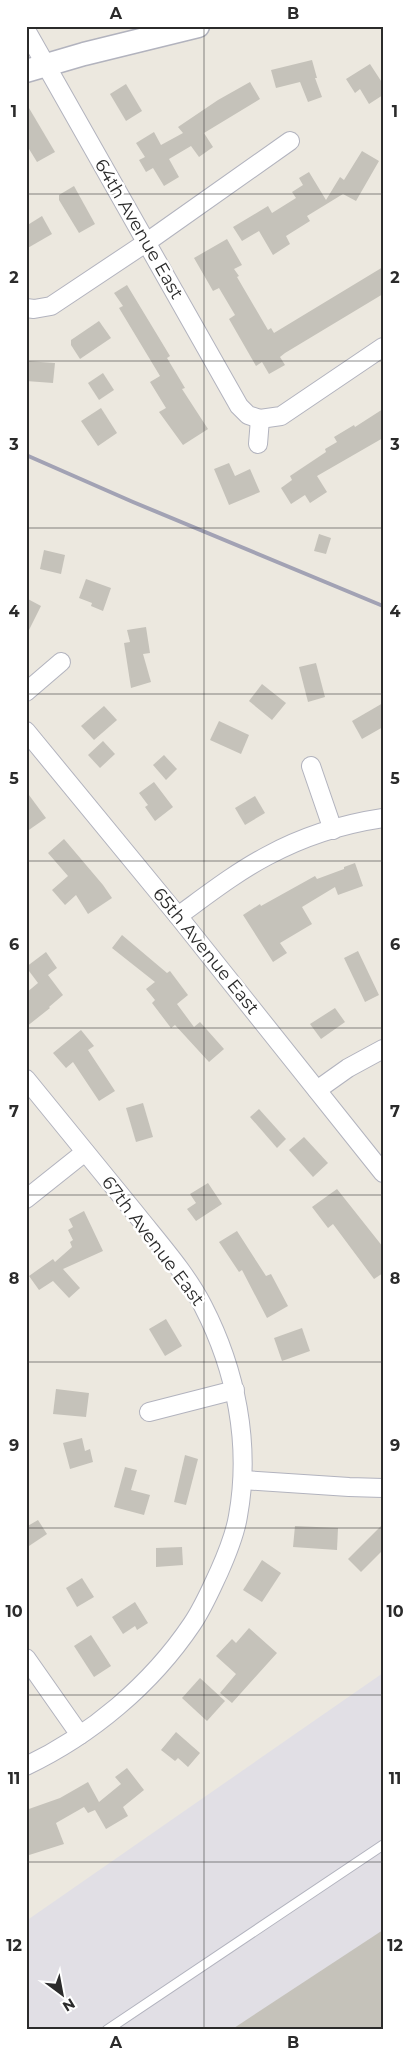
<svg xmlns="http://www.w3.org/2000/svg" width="409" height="2056" font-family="Montserrat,sans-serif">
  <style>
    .industrial { fill: #e1dfe5 }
    .building { fill: #c5c2ba }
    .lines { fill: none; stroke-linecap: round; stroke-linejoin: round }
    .service-casing { stroke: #b2b3be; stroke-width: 11 }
    .minor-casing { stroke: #b2b3be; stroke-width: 20 }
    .tertiary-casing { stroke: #b2b3be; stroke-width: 25 }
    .service { stroke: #fff; stroke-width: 9 }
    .minor { stroke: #fff; stroke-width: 18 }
    .tertiary { stroke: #fff; stroke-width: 22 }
    .rail { stroke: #a2a2b4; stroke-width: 4 }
    .grid { fill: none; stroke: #2b2b2b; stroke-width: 1; stroke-opacity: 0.55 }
    .labels { text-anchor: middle; stroke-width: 5; stroke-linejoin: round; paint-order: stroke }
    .street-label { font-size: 18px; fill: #2b2b2b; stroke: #fff }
    .neatline { fill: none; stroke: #2b2b2b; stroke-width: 2 }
    .grid-label { font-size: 16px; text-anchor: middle; font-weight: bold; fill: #2b2b2b }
  </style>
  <rect width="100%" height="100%" fill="#ece8df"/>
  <polygon class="industrial" points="383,1673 383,2030 26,2030 26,1921"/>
  <g class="building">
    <polygon points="312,60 317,78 315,78 322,97 308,102 300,82 276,88 271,70"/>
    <polygon points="370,64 383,84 383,95 369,104 360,89 355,93 346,79"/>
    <polygon points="250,82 260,99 204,133 213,147 199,157 191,146 169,159 179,177 164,186 153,168 146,172 139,160 145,157 136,143 154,132 161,145 183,133 178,127 218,100"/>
    <polygon points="126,84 142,111 126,121 110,94"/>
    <polygon points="26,103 55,152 37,162 26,144"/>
    <polygon points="362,151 379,161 356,201 343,194 307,216 310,221 286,236 290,244 273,255 259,231 242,241 233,227 268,206 272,213 296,198 292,192 303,185 299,178 309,172 326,200 340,177 344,180"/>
    <polygon points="74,186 95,224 79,233 59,200 59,195"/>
    <polygon points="42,216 52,234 26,249 26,226"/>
    <polygon points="227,239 242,265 234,269 239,276 237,277 268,330 271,328 274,333 383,267 383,294 285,353 280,357 285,365 269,374 262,362 256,366 229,319 235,315 219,288 213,291 194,258"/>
    <polygon points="127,285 170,356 167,358 185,388 182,389 208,429 183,445 159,412 166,408 150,382 160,376 119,308 123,306 114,293"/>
    <polygon points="99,321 111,338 80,359 71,345 71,340"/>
    <polygon points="26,361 55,363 53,383 26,381"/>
    <polygon points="103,373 114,390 99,400 88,383"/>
    <polygon points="101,408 117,433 98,446 81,421"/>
    <polygon points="383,409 383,438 317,476 327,492 310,503 305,495 291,504 281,488 292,480 290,476 326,452 325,449 337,442 334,437 354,425 355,427"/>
    <polygon points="229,463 235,476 250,469 260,492 229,505 214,469"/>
    <polygon points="319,534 331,538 326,554 314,551"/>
    <polygon points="44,550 65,555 61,574 40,569"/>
    <polygon points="86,579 111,588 103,611 91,606 92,603 79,598"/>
    <polygon points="26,598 41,606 26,636"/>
    <polygon points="146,627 150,653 143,654 151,682 131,688 124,643 130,642 127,630"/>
    <polygon points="316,663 325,697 308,702 299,667"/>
    <polygon points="262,684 286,703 272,720 249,701"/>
    <polygon points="383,703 383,727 362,739 352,721"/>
    <polygon points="104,706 117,720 94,740 81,726"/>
    <polygon points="219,721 249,735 241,754 210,740"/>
    <polygon points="103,741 115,754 100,768 88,755"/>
    <polygon points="164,755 177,769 166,780 153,765"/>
    <polygon points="154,782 173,807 155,821 145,807 148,805 139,793"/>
    <polygon points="26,791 46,818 26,832"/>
    <polygon points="255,796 265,813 245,825 235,808"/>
    <polygon points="64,839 103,885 112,898 88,914 76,895 65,905 52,890 68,876 48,853"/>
    <polygon points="355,863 363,886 338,895 335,887 302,907 312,924 280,943 287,953 273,962 243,915 260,904 261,906 315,876 317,879 344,869 344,867"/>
    <polygon points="122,935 167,973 170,971 188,995 177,1004 194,1027 200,1022 224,1049 209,1062 175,1025 171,1028 152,1003 155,1000 146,989 155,982 112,948"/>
    <polygon points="358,951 379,995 365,1002 344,958"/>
    <polygon points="46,952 57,968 48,975 63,995 49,1007 50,1008 26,1027 26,993 38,983 26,967"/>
    <polygon points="335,1008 345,1022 321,1039 310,1024"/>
    <polygon points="81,1030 94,1046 88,1050 115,1091 99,1101 73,1062 66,1068 53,1053"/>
    <polygon points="143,1103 153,1137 136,1142 126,1108"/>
    <polygon points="259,1109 286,1139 277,1148 250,1117"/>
    <polygon points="304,1137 328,1163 313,1177 289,1150"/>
    <polygon points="208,1183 222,1204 196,1221 187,1209 196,1203 190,1194"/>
    <polygon points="337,1189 383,1247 383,1273 374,1279 333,1224 328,1228 312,1207"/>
    <polygon points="84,1211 103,1251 63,1269 80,1288 69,1298 53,1281 39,1290 29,1276 53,1259 55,1262 72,1247 70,1242 73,1240 68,1230 73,1227 69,1219"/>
    <polygon points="237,1231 266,1276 271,1274 288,1306 267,1318 242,1270 239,1272 219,1242"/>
    <polygon points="166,1319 182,1346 165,1356 149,1329"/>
    <polygon points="302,1328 310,1351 282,1361 274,1338"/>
    <polygon points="56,1389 89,1393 86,1417 53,1414"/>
    <polygon points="82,1438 85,1451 90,1449 93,1462 70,1469 63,1443"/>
    <polygon points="185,1455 198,1459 186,1505 174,1502"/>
    <polygon points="125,1467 137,1470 131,1490 150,1495 144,1515 114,1507"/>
    <polygon points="38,1520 47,1534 26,1548 26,1527"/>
    <polygon points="383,1524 383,1550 361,1572 348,1559"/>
    <polygon points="295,1526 338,1528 337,1550 293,1547"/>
    <polygon points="182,1547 183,1565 156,1567 156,1548"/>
    <polygon points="262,1560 281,1573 262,1602 243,1590"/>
    <polygon points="82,1578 94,1597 77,1607 66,1588"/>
    <polygon points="135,1602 148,1623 137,1630 135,1626 123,1634 112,1617"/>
    <polygon points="249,1628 277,1653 232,1703 220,1693 236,1674 216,1656 232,1639 236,1643"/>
    <polygon points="91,1635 111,1666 94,1677 74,1646"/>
    <polygon points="200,1678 225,1701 207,1721 182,1698"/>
    <polygon points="176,1732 200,1753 188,1767 178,1758 175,1761 161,1750"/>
    <polygon points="127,1768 144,1790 123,1807 128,1816 106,1829 95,1810 88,1813 84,1807 56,1823 64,1844 26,1856 26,1810 60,1798 88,1782 99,1802 121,1784 115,1777"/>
    <polygon points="383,1930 383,2030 231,2030"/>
  </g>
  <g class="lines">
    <g class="service-casing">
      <polyline id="service" points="107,2030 383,1845"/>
    </g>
    <g class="minor-casing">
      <g id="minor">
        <polyline points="26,30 239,406 248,415 260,419"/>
        <polyline points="26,308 34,309 51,306 147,242 290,141"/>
        <polyline points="258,444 260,419 281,416 383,347"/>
        <polyline points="26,692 61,662"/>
        <polyline points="26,731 178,916 383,1173"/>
        <polyline points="311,766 333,830"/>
        <path d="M178 916C207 895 235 873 267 856 302 837 343 824 383 818"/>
        <path d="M26 1079C63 1124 99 1169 136 1214 159 1243 186 1273 203 1306 236 1370 251 1444 238 1516 235 1535 227 1554 219 1572 211 1589 203 1608 192 1624 151 1685 91 1735 26 1766"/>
        <polyline points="317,1090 348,1068 383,1049"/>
        <polyline points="26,1199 85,1152"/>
        <polyline points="149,1412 235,1390"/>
        <polyline points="243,1480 349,1487 383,1488"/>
        <polyline points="26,1658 80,1735"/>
      </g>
    </g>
    <g class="tertiary-casing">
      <polyline id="tertiary" points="26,71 84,54 198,26"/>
    </g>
    <use href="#service" class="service"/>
    <use href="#minor" class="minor"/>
    <use href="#tertiary" class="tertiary"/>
    <polyline class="rail" points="26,455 133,502 383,606"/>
  </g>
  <path class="grid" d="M204 26V2030M26 194H383M26 361H383M26 528H383M26 694H383M26 861H383M26 1028H383M26 1195H383M26 1362H383M26 1528H383M26 1695H383M26 1862H383"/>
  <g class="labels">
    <g class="street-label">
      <text transform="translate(139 229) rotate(60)" y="6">64th Avenue East</text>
      <text transform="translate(206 951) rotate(51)" y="6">65th Avenue East</text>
      <text transform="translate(153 1241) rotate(53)" y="6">67th Avenue East</text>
    </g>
  </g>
  <rect width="409" height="2056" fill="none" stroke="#ffffff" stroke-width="55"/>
  <g transform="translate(62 1994) rotate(148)" stroke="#ffffff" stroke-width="4" paint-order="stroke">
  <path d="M0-4L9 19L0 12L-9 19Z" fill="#2b2b2b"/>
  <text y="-8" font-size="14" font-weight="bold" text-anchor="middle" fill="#2b2b2b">N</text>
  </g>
  <rect x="28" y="28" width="354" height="2000" class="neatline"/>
  <g class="grid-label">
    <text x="116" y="19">A</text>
    <text x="293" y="19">B</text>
    <text x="14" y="117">1</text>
    <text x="395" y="117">1</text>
    <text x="14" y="283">2</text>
    <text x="395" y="283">2</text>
    <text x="14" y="450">3</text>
    <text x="395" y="450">3</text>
    <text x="14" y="617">4</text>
    <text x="395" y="617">4</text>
    <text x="14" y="784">5</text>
    <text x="395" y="784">5</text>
    <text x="14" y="950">6</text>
    <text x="395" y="950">6</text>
    <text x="14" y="1117">7</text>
    <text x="395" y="1117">7</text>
    <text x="14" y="1284">8</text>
    <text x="395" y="1284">8</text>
    <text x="14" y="1451">9</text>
    <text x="395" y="1451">9</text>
    <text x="14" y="1617">10</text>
    <text x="395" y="1617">10</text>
    <text x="14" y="1784">11</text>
    <text x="395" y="1784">11</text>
    <text x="14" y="1951">12</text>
    <text x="395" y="1951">12</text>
    <text x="116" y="2048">A</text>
    <text x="293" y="2048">B</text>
  </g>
</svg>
